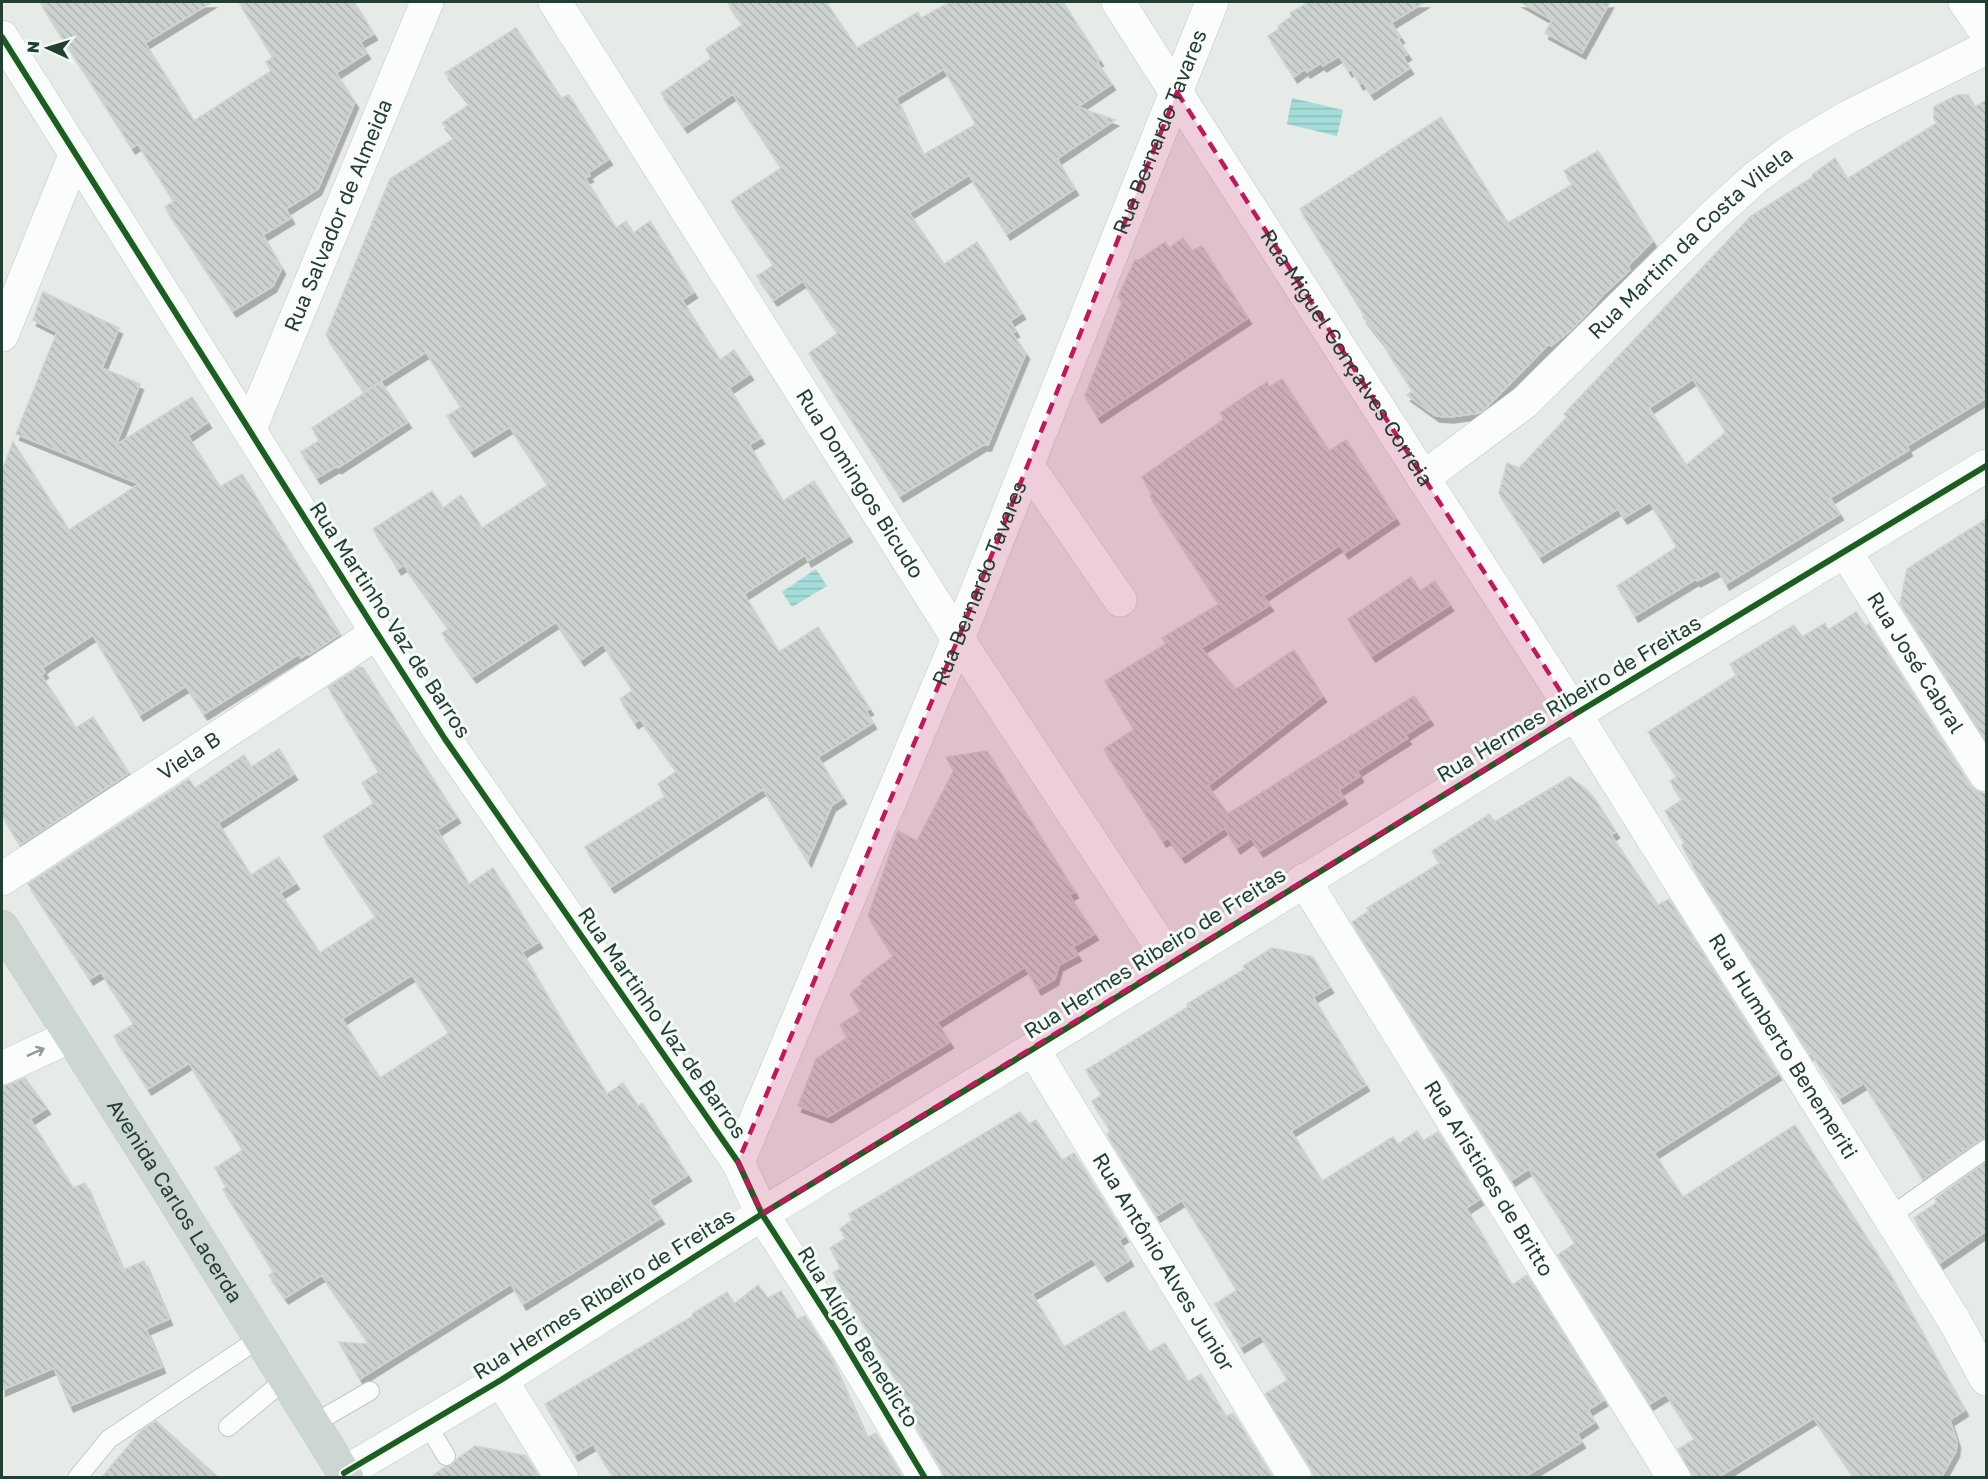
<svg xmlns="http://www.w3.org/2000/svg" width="1988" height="1479" font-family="'Golos Text',sans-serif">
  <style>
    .water { fill: url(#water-rules) }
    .building { fill: url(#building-back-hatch); stroke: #ced4d1; stroke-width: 1.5; fill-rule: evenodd; filter: url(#shadow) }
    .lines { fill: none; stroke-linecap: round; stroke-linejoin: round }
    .service-casing { stroke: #c3c8c5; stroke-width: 20 }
    .minor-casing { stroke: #c3c8c5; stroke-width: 34 }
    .tertiary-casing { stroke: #c3c8c5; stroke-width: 34 }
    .primary-casing { stroke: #c1cac6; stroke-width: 34 }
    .service { stroke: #fbfcfc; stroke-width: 18 }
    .minor { stroke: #fbfcfc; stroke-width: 33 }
    .tertiary { stroke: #fbfcfc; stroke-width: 33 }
    .primary { stroke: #cdd7d2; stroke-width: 33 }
    .cycleway-casing { stroke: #f4faf6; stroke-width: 10 }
    .cycleway { stroke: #1b5e20; stroke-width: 6 }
    .oneway { stroke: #8e9e97 }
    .marked { fill: #c2185b; fill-opacity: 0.2; stroke: #c2185b; stroke-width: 4.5; stroke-dasharray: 12 8; stroke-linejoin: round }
    .labels { text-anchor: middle; stroke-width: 6; stroke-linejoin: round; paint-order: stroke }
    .street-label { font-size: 21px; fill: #214032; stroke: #f4faf6 }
  </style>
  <defs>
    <pattern id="water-rules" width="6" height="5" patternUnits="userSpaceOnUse" patternTransform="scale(1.5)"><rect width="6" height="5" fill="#a4dcd9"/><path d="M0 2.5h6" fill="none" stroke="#8dbebb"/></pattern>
    <pattern id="building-back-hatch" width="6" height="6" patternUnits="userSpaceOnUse" patternTransform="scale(1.5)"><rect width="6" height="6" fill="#ccd2cf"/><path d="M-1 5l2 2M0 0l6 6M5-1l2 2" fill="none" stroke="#afb5b2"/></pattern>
    <filter id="shadow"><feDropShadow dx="3.5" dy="6" stdDeviation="0" flood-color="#0004"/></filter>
  </defs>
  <rect width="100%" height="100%" fill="#e6ebe8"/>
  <g class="water">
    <polygon points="1292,98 1343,110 1337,136 1287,124"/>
    <polygon points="816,569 827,586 792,607 782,592"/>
  </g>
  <g class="building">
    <polygon points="40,2 212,2 145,43 194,121 271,71 266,62 273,57 239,2 354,2 374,34 360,42 367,53 336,73 355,102 318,189 286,209 291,218 263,235 282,268 273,286 233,311 165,207 174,201 138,144 132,148"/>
    <path d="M727 2H826L857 48 918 12 921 18 950 2H1063L1100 60 1097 62 1112 84 1078 107 1115 120 1057 159 1075 189 1007 234 969 175 909 213 944 264 977 242 1022 313 1010 321 1016 331 1012 333 1026 353 988 445H983L900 496 809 353 838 333 803 281 774 300 757 276 774 265 731 201 781 168 774 156 733 94 684 127 661 93 712 58 706 49 743 24ZM944 69 976 124 923 155 896 98Z"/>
    <polygon points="1309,2 1425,2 1391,23 1401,37 1398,39 1408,54 1403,57 1410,68 1371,94 1363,82 1360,84 1351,69 1349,71 1339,56 1323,66 1321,63 1307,72 1305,69 1294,77 1268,36 1279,29 1278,26 1292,16 1290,13"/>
    <polygon points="1520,2 1610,2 1582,53 1545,33 1552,20"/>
    <polygon points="516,28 561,98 569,95 609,159 588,173 590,176 585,178 616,228 626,221 633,233 650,221 694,292 682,300 720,360 734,350 750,374 729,388 761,438 749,445 783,501 814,481 849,536 808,561 805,555 744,594 779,652 818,627 870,709 866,711 873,723 818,757 843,798 832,805 808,861 763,789 611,887 585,847 666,796 658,784 677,771 640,719 635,723 620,699 633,690 603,644 581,660 556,622 473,677 442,633 449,629 404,565 398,569 373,529 432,491 443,508 461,495 482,528 548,485 510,427 471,451 447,416 461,407 426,352 364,392 326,335 390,179 455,138 442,123 470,104 445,73"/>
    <path d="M1957 95H1968L1975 107 1986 100V398L1907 446 1909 450 1830 498 1840 514 1726 584 1718 570 1697 581 1696 579 1635 616 1617 586 1677 547 1650 502 1624 518 1618 509 1540 557 1499 493 1507 463 1519 468 1567 417 1564 414 1751 216 1813 177 1812 175 1835 158 1847 179 1937 123 1934 119V107ZM1693 379 1726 432 1686 465 1649 408Z"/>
    <polygon points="1441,117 1508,223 1573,184 1564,171 1598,151 1653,241 1628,266 1630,270 1603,295 1585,316 1571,330 1551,346 1549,344 1487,407 1479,413 1450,417 1436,416 1407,395 1413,391 1385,347 1386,346 1363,317 1365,316 1300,209"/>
    <polygon points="1183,238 1192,251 1202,246 1248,318 1098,417 1085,396 1122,302 1118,297 1135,260 1139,260 1165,242 1169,248"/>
    <polygon points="43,292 119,328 102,368 140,384 116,445 192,397 208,422 188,436 220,487 242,474 340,634 309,655 308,653 301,658 299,654 204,714 186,686 140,715 93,635 42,668 45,672 41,675 76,728 93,717 129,773 20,845 2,815 2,471 13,442 69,530 139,484 16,434 57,332 33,320"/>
    <polygon points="1282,379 1329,451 1346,440 1396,518 1345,553 1340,545 1263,596 1270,605 1201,648 1236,689 1294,650 1323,696 1208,786 1228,814 1414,696 1430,719 1405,735 1408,738 1357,771 1360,776 1339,790 1344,798 1260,851 1251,838 1237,848 1225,828 1182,857 1168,838 1163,841 1104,749 1134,729 1105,681 1166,644 1162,638 1219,604 1150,496 1152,494 1142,477 1224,419 1220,413 1267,382 1269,387"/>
    <polygon points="381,382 408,422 338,468 337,466 317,478 301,452 320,440 312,428"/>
    <polygon points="1986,519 1986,741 1900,603 1907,569"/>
    <polygon points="1411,577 1420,591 1435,581 1450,605 1372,656 1348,619"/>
    <polygon points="1856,612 1865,626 1869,624 1970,785 1977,791 1986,794 1986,1138 1980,1140 1923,1179 1864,1083 1840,1098 1811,1053 1810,1054 1697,874 1682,845 1685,843 1665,811 1682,800 1670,781 1677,777 1648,732 1737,675 1730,664 1794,625 1802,637 1825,623 1828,630"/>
    <path d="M359 667 363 668 457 817 437 830 469 884 493 868 539 942 522 952 569 1033 607 1094 623 1083 638 1106 642 1103 688 1175 649 1200 661 1218 523 1304 511 1284 360 1379 339 1342 370 1344 322 1275 285 1298 269 1275 274 1272 223 1189 227 1187 215 1168 243 1150 189 1063 148 1089 114 1036 134 1024 101 972 90 979 28 884 189 779 195 788 244 755 251 767 279 749 294 774 218 823 251 875 279 857 296 883 280 893 320 953 376 917 323 836 374 803 362 783 379 772 328 687ZM412 975 449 1033 380 1078 342 1019Z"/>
    <polygon points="987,751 1075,892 1069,895 1095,934 1073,947 1078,955 1059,965 1055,979 1038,989 1025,967 937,1022 950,1042 828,1117 798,1106 816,1059 848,1037 840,1025 861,1011 850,994 863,983 861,981 893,956 868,916 898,831 917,841 954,770 946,757"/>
    <polygon points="1570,777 1587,790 1595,799 1616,832 1611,835 1658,905 1669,899 1778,1074 1654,1153 1683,1197 1795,1125 1888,1271 1965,1410 1950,1420 1957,1442 1956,1451 1941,1478 1855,1478 1814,1418 1717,1478 1694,1478 1678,1449 1695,1439 1666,1394 1650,1404 1558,1255 1575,1243 1529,1169 1512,1180 1352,922 1369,911 1367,908 1440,863 1432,851 1490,814 1494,822"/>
    <polygon points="1272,948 1313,957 1330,987 1313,997 1366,1085 1291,1131 1322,1181 1393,1137 1398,1144 1417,1131 1423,1141 1438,1132 1480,1199 1466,1208 1507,1277 1512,1285 1527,1275 1604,1400 1588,1410 1595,1422 1577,1434 1582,1442 1523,1478 1314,1478 1311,1468 1265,1394 1288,1380 1260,1335 1241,1347 1215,1304 1237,1290 1182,1200 1157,1216 1107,1134 1111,1131 1092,1101 1102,1095 1086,1070 1188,1007 1187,1004 1245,969 1243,966"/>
    <polygon points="25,1078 47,1108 30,1119 73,1188 85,1183 123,1270 144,1261 169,1319 146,1329 162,1367 70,1406 54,1368 2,1390 2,1087"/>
    <polygon points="1020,1112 1029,1124 1036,1120 1062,1160 1074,1153 1125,1236 1119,1240 1130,1260 1104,1276 1092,1258 1032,1294 1064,1347 1124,1311 1149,1352 1165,1343 1188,1382 1201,1374 1226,1417 1233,1413 1273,1478 944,1478 941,1468 909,1414 915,1411 833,1273 841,1268 830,1248 846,1238 840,1229 852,1220 849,1214"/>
    <polygon points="1986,1162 1986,1231 1940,1263 1914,1218 1937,1202 1935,1199"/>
    <polygon points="758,1285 768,1298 781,1291 797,1319 805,1316 829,1354 867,1438 876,1433 903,1478 614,1478 593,1444 575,1455 545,1404 693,1316 692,1314 727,1292 734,1304"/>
    <polygon points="156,1421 219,1478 101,1478 141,1431"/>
    <polygon points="475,1446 526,1456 540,1478 429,1478 445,1467 452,1465 457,1459"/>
  </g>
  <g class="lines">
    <g class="service-casing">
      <g id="service">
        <polyline points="1889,1217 1986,1149"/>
        <polyline points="313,1424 370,1391"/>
        <polyline points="427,1424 446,1456"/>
        <polyline points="228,1427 286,1379"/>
        <polyline points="77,1478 109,1439 260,1338"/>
      </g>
    </g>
    <g class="minor-casing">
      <g id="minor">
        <path id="s1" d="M555 2 958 639 1171 962"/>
        <path id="s2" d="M1118 2 1575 714 1954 1320 1986 1379"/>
        <polyline points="1965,2 1986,32"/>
        <polyline points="2,37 377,633 445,739 738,1162 762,1214 837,1331 925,1478"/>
        <polyline points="2,335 75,155"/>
        <path id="s3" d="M250 429 427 2"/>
        <polyline points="1028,466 1120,600"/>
        <path id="s4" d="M1423 478 1525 402 1710 219 1755 178 1794 149 1848 117 1986 48"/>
        <path id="s5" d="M1845 551 1986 775"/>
        <path id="s6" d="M2 879 377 633"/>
        <path id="s7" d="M1304 880 1674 1478"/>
        <path id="s8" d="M1033 1049 1295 1478"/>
        <polyline points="2,1068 71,1036"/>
        <path id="s9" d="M738 1162 958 639 1212 2"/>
        <polyline points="501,1380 562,1478"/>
      </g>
    </g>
    <g class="tertiary-casing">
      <polyline id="tertiary" points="344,1473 501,1380 762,1214 1033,1049 1575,714 1986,466"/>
    </g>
    <g class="primary-casing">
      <g id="primary">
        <path id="s10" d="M2 927 155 1169 347 1478"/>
      </g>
    </g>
    <use href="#service" class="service"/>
    <use href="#minor" class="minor"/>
    <use href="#tertiary" class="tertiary"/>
    <use href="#primary" class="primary"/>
    <g class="cycleway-casing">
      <g id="cycleway">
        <polyline points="2,37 377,633 445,739 738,1162 762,1214 837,1331 925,1478"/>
        <polyline points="344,1473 501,1380 762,1214 1033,1049 1575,714 1986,466"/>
      </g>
    </g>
    <use href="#cycleway" class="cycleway"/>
  </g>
  <defs><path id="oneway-shaft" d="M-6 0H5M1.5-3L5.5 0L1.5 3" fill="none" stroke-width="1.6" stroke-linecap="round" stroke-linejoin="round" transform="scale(1.5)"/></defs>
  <use class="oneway" href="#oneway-shaft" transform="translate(36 1052) rotate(-24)"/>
  <path class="marked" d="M1177 92 1575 714 762 1214 738 1162 958 639Z"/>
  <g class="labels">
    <g class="street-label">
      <text dy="7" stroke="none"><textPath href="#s9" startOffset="1113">Rua Bernardo Tavares</textPath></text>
      <text dy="7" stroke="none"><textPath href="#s3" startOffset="231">Rua Salvador de Almeida</textPath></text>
      <text dy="7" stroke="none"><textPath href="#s4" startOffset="357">Rua Martim da Costa Vilela</textPath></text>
      <text dy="7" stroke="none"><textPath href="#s2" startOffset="423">Rua Miguel Gonçalves Correia</textPath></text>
      <text dy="7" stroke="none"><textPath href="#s1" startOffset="570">Rua Domingos Bicudo</textPath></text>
      <text dy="7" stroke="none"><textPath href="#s9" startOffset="627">Rua Bernardo Tavares</textPath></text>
      <text transform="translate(390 620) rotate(57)" y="7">Rua Martinho Vaz de Barros</text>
      <text dy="7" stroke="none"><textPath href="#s5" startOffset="132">Rua José Cabral</textPath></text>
      <text transform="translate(1569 699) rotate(-31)" y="7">Rua Hermes Ribeiro de Freitas</text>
      <text dy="7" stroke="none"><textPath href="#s6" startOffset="224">Viela B</textPath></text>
      <text transform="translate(1155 953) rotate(-32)" y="7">Rua Hermes Ribeiro de Freitas</text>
      <text transform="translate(662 1023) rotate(55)" y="7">Rua Martinho Vaz de Barros</text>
      <text dy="7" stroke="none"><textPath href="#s2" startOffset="1238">Rua Humberto Benemeriti</textPath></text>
      <text dy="7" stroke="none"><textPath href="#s7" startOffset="351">Rua Aristides de Britto</textPath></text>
      <text dy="7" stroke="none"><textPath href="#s10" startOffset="324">Avenida Carlos Lacerda</textPath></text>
      <text dy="7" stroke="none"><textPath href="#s8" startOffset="250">Rua Antônio Alves Junior</textPath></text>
      <text transform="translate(604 1294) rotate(-32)" y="7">Rua Hermes Ribeiro de Freitas</text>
      <text transform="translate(858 1337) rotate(58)" y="7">Rua Alípio Benedicto</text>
    </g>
  </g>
  <rect width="1988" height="1479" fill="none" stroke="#214032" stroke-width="6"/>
  <g transform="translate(48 48) rotate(274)" stroke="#f4faf6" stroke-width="4.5" paint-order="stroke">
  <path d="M0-4.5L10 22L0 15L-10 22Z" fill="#214032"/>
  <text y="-9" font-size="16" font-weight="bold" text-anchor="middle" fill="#214032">N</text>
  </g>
</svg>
